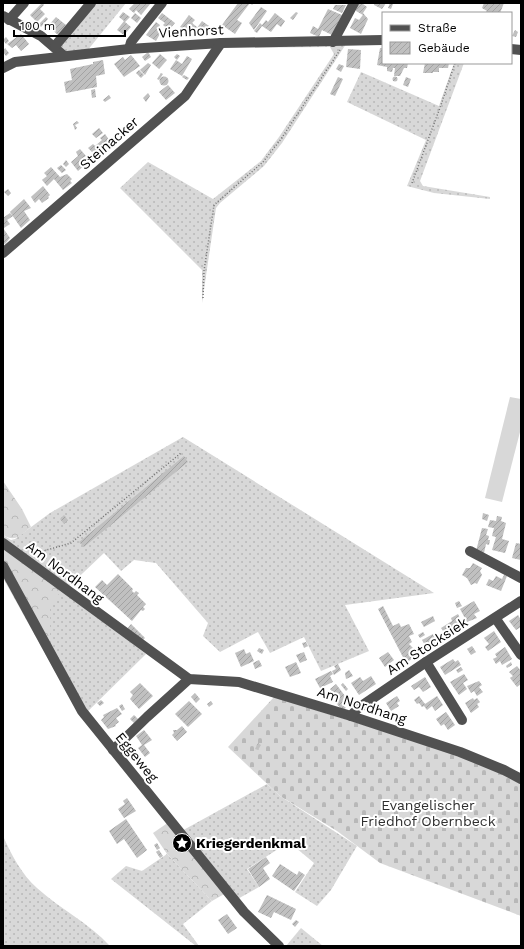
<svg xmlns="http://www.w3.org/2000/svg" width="524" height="949" font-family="'Work Sans',sans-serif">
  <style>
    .grass { fill: url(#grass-dots) }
    .forest { fill: url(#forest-crowns) }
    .cemetery { fill: url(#cemetery-stones) }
    .garden { fill: #d8d8d8 }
    .building { fill: url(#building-hatch) }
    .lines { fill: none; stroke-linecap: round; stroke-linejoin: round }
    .path { stroke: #737373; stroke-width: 1.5; stroke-dasharray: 1 2; stroke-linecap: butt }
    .minor { stroke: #515151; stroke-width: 10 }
    .labels { text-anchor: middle; stroke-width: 4; stroke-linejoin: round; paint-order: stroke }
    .street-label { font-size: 14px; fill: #000; stroke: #fff }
    .park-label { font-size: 14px; fill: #2f2f2f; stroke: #fff }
    .poi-label { font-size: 14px; font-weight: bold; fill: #000; stroke: #fff; text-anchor: start }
  </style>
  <defs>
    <pattern id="grass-dots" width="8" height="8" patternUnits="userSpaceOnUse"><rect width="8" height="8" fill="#d8d8d8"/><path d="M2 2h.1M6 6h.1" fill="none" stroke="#b8b8b8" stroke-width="1.8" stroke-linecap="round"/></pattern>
    <pattern id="forest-crowns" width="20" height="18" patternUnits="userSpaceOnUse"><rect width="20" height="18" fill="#d8d8d8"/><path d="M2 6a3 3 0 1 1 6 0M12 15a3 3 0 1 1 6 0" fill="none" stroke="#b8b8b8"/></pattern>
    <pattern id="cemetery-stones" width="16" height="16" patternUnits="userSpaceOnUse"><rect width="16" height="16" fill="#d8d8d8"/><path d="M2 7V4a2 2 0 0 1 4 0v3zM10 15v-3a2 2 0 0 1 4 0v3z" fill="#b8b8b8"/></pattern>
    <pattern id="building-hatch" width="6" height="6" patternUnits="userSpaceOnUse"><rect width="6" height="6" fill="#c0c0c0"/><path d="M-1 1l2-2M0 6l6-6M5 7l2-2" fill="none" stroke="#a3a3a3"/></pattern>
  </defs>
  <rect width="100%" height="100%" fill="#fff"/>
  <g class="grass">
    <polygon points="94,3 126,3 87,51 59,53 59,43"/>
    <polygon points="346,44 282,143 264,166 220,203 216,208 202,303 202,270 120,188 148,162 213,199 261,161 279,137 334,54 330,47 224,48 217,56 190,96 185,94 213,50 212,46"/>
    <polygon points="454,63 464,63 420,181 423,186 490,197 490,199 434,193 407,186 426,140 347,102 361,72 439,106"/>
    <polygon points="183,437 434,593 345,605 369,651 321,671 304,637 270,653 258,632 220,652 203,636 208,623 156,563 134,560 121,571 104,553 64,591 146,654 81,718 3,578 3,560 49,645 50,605 3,547 3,535 11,540 15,539 50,513"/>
    <polygon points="267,784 280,796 357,846 331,890 317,906 295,892 314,863 289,842 247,869 259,887 234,901 178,833"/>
    <path d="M3 836C11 854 22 875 37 888 60 909 89 923 110 946H3Z"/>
    <polygon points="167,854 212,901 183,924 199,946 196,946 111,879 126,866 142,871"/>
    <polygon points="301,928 323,946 286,946"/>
  </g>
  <g class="forest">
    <path d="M3 481 22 509 31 527C20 535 16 543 3 535Z"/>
    <polygon points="3,547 62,590 50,605 50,646 3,560"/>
    <polygon points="169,822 226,893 212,901 167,854 153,833"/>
  </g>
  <polygon class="cemetery" points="274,697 444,750 502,773 521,783 521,916 380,863 337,831 280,796 228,747"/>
  <polygon class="garden" points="510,397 521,399 521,428 502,502 485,498"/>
  <g class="building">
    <polygon points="42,3 44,5 40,9 45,14 37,22 30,15"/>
    <polygon points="135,3 151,3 141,15 136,10 134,13 129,9"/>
    <polygon points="238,3 254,3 252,5 250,3 237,20 242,23 235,34 222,25"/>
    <polygon points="357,3 363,3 363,4 367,7 363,13 368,19 361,34 350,28 355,18 359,20 363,15 356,11"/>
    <polygon points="374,3 386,3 382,9 374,5"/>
    <polygon points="390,3 393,4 391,9 388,8"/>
    <polygon points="484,3 504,3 500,13 486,12 487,11 482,8"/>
    <polygon points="335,5 346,5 342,13 333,9"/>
    <polygon points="261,7 267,11 254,30 249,23"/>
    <polygon points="328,9 342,15 332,35 322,30 319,37 310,33 313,26 318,29"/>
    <polygon points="123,12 130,17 125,22 131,27 124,35 117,30 124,21 119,17"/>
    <polygon points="296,12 298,13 293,20 290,18"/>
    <polygon points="135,13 141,18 137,23 131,18"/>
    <polygon points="162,13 175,23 169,30 163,25 165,23 158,18"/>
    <polygon points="275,13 285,21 281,27 277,24 271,32 262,26 257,33 254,31 260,23 262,25 266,20 268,22"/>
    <polygon points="189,15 195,20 192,23 197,27 190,35 181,31 183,29 180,27"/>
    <polygon points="46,17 48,19 41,27 38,25"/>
    <polygon points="56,17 66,25 58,35 48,26"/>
    <polygon points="202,21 209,26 203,33 197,28"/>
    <polygon points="156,22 160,25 157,30 161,32 156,41 146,35"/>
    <polygon points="515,30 518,32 516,37 512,36"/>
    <polygon points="21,34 29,44 21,51 16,45 12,48 7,44"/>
    <polygon points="6,37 9,41 6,44 3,40"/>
    <polygon points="5,48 9,53 6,56 3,52"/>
    <polygon points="380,48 383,48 383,63 408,63 407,68 404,68 400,76 394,76 395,68 393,68 392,72 387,71 387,67 377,65"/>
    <polygon points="348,49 361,50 360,69 346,67"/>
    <polygon points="148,52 151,57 145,61 142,57"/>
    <polygon points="160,54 167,60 159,69 152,63"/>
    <polygon points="177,54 180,56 177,60 174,57"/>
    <polygon points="131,55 140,66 124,77 114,64 123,57 125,60"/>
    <polygon points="187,56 192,59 182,76 170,69 176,60 182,64"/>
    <polygon points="103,60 105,74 96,76 97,87 66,93 64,82 72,80 70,69 93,64 93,62"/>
    <polygon points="148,63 151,65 145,75 140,70"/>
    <polygon points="425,63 449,63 448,68 439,68 439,72 433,72 433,73 423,73"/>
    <polygon points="339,64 344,66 341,72 336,69"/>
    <polygon points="139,70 144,75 141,78 136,73"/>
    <polygon points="161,73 163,74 159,80 157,79"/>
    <polygon points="184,75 189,78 187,80 182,77"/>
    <circle cx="164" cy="81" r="4.5"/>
    <circle cx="395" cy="79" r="2.5"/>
    <polygon points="338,77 343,79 335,96 330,94"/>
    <polygon points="406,77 411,79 408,87 403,85"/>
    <polygon points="168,85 175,93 166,100 159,92"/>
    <polygon points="95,89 96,97 92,98 91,90"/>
    <polygon points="148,93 150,96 146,102 143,98"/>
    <polygon points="109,95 111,98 105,102 103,100"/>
    <polygon points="77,121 79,123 75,125 77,128 75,130 73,124"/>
    <polygon points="99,128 103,133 96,138 92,134"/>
    <polygon points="105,134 110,141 105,145 110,150 98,160 97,158 93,161 89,157 93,153 88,148 93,144 95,146 102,140 100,138"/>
    <polygon points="80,149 86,156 83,158 86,164 78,171 71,162 78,156 76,152"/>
    <polygon points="66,160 69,164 66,167 63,164"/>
    <polygon points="61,165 66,170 62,173 57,168"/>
    <polygon points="51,167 60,177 67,174 72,179 70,181 72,183 63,190 54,179 47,186 42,180 47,176 44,173"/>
    <polygon points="43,186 50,195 48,197 49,198 42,203 39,199 35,203 31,197"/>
    <polygon points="8,189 11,193 8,196 4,192"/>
    <polygon points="24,199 31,208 24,211 30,220 21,228 10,212"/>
    <polygon points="10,213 13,216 7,220 10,224 4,228 3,218"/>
    <polygon points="3,228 10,238 5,244 3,243"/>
    <polygon points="184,456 188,462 84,547 79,542"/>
    <polygon points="483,513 489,515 487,521 482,519"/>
    <polygon points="64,515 68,520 64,524 60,519"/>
    <polygon points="497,516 502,517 501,521 506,523 502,539 509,541 505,553 492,550 496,537 492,536 494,528 488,527 490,520 496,521"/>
    <polygon points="482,528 488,529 486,535 489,536 488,540 490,540 489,545 486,544 484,553 476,551"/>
    <polygon points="516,543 521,544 521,560 512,558"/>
    <polygon points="473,563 482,568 480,571 482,575 477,584 475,583 471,585 467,578 462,575 466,568 470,568"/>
    <polygon points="118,574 133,589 132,591 134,593 136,591 139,593 137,595 146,604 143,607 145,609 143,611 141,610 132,621 95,587 102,580 107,585"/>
    <polygon points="504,575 507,576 501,591 486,585 489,579 493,581 496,576 502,579"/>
    <polygon points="459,601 462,606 457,608 455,603"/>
    <polygon points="474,601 480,611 474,614 477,618 467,622 460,609"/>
    <polygon points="383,606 393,626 399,623 401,627 409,624 414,634 409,636 412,642 409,644 419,654 406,663 378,609"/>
    <polygon points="458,614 462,623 455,627 457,630 454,632 455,635 451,637 450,635 447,637 441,628 452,621 451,618"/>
    <polygon points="518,615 521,620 521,627 516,630 509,621"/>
    <polygon points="433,616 435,621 424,627 421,622"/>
    <polygon points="131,624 145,638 143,640 127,629"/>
    <polygon points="494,631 501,642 488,651 485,647 489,644 484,638"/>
    <polygon points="423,632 425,635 420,638 418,635"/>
    <polygon points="433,634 435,634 438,642 427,649 422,640"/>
    <polygon points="306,642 308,646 304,648 302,643"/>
    <polygon points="472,646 476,652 471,655 467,649"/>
    <polygon points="505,647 512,659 502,665 500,661 496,664 493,659 497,657 495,654"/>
    <polygon points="259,648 264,650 262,654 257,651"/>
    <polygon points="244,649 246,654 250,652 254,661 241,667 235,653"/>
    <polygon points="304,652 307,660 300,663 296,655"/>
    <polygon points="388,652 394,660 385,667 379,658"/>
    <polygon points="453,659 455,662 458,660 461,665 445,675 440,667"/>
    <polygon points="259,660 262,666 255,669 253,663"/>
    <polygon points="296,662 301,673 290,677 285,667"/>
    <polygon points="511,662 512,665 507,668 506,666"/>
    <polygon points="338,664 341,670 334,675 332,671 336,669 334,666"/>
    <polygon points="517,666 521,671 521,684 517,687 510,678 513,676 509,672"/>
    <polygon points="461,667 463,670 458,673 456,670"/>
    <polygon points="349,670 353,676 346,679 345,673"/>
    <polygon points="331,671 333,674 330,676 333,682 320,688 315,679"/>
    <polygon points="464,674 468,680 463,683 467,689 459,695 450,682"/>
    <polygon points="371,676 376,684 359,695 351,683 360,677 363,681"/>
    <polygon points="425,677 431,687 423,692 419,687 414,690 411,686"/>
    <polygon points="479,681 482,685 479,687 483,692 477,696 474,691 471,693 467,686"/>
    <polygon points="140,683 153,696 139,709 130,699 133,695 130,692"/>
    <polygon points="343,683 348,689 346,691 341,685"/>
    <polygon points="336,684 348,700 344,706 346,708 342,710 332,698 335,695 330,689"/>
    <polygon points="195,693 200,699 196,703 191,697"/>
    <polygon points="397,696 400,701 397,703 399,706 391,711 386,703"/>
    <polygon points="419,696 425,704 437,696 443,705 435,711 432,706 427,710 424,706 422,707 419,703 417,704 414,700"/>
    <polygon points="473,698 474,700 477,698 480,702 477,704 479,707 471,713 465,703"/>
    <polygon points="101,700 104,703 100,706 97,703"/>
    <polygon points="189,701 202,714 188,727 175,714"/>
    <polygon points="211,701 213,704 209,707 207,704"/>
    <polygon points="122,704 125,709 122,711 119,706"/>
    <polygon points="117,708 122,714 116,718 119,722 115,725 116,726 108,729 101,720 104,717 103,715"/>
    <polygon points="446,712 455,725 448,730 444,724 441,726 436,719"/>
    <polygon points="134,715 138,719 134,723 130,719"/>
    <polygon points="182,726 187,732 177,741 172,735 174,733 173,730 177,730"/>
    <polygon points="144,730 152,740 144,745 150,753 145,757 138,748 142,745 136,736"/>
    <polygon points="258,743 261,745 258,750 255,749"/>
    <polygon points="127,798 136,811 124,818 118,809 125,804 123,801"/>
    <polygon points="126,819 147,850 137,858 124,839 117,844 109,831"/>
    <polygon points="157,843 160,848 157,850 154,845"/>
    <polygon points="159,850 163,856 160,858 156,852"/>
    <polygon points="266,857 270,863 263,868 270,879 259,887 248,869"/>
    <polygon points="280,864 297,875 299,871 305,875 294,891 272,876"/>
    <polygon points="267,895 296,909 291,920 274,912 271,918 258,912"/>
    <polygon points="227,914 237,928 228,934 218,920"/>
    <polygon points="296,920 299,922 295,927 292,924"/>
  </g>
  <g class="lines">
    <g class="path">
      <polyline points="412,183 441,105 455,63"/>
      <polyline points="203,298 204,271 214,205 263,162 281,139 340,50"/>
      <polyline points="33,554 71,543 181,453"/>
    </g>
    <g class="minor">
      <polyline points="3,16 41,36 63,55"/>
      <polyline points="9,20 24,3"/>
      <polyline points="333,42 354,3"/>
      <polyline points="55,46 91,3"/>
      <polyline points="129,49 131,42 162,3"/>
      <polyline points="511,49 521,50"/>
      <polyline points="3,68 15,62 129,49 221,43 383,40"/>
      <polyline points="3,253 185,96 221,43"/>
      <polyline points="3,543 189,679 239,682 351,716 460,752 504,770 521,779"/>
      <polyline points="470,551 521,578"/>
      <polyline points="3,566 82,711 244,912 279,946"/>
      <polyline points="496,619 521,655"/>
      <polyline points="426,662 462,720"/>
      <polyline points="351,716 357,709 426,662 521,601"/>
      <polyline points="113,750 147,717 189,679"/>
    </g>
  </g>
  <defs>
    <g id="sight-disc" transform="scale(1)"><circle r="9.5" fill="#000" stroke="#fff"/><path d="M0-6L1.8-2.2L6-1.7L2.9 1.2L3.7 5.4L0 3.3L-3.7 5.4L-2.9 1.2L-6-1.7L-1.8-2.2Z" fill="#fff"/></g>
  </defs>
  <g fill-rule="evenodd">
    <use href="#sight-disc" x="182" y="843"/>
  </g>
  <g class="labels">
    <g class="street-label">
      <text transform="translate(191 31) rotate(-3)" y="5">Vienhorst</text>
      <text transform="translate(109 143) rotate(-41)" y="5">Steinacker</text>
      <text transform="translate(65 572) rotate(37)" y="5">Am Nordhang</text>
      <text transform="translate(427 646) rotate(-33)" y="5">Am Stocksiek</text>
      <text transform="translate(362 705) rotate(18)" y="5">Am Nordhang</text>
      <text transform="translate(137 757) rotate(51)" y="5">Eggeweg</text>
    </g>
    <g class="park-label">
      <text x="428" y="810">Evangelischer<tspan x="428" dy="16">Friedhof Obernbeck</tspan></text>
    </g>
    <g class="poi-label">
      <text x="196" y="848">Kriegerdenkmal</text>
    </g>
  </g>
  <rect width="524" height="949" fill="none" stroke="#000000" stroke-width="8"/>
  <rect x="382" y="12" width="130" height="52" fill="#ffffff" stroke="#999999"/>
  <rect x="390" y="25" width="20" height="6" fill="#515151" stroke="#999999"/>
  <text x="418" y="32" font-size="12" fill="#000000">Straße</text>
  <rect x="390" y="42" width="20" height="12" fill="url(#building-hatch)" stroke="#999999"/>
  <text x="418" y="52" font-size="12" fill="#000000">Gebäude</text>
  <path d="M14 30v6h111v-6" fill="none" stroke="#000000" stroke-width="2"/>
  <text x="20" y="30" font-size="12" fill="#000000" stroke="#ffffff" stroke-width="3" paint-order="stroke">100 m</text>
</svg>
